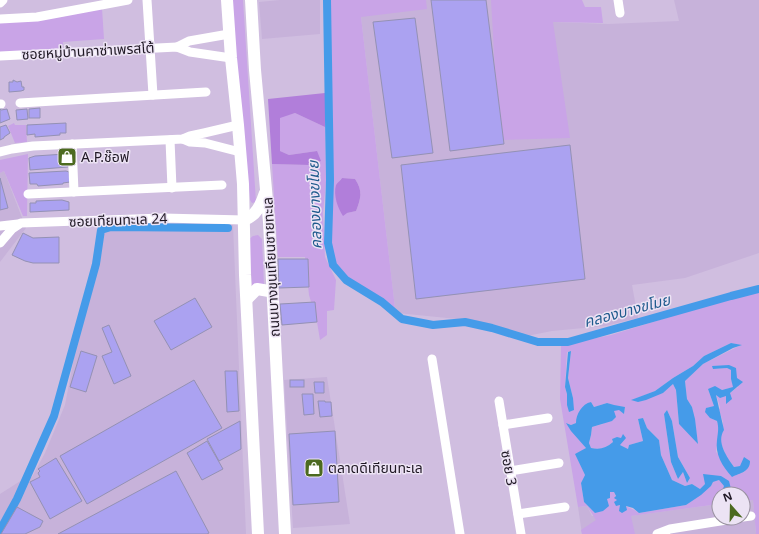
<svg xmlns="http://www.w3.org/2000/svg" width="759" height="534" font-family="'Noto Sans','Noto Sans Thai',sans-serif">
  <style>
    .built { fill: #c7b2da }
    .green { fill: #c9a4e7; fill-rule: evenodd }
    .forest { fill: #b17eda }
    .water { fill: #459be9 }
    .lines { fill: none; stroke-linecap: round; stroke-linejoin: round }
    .canal { stroke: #459be9; stroke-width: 8 }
    .building { fill: #aba2f1; stroke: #9491b4 }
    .minor { stroke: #fff; stroke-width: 9 }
    .secondary { stroke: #fff; stroke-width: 12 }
    .labels { text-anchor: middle; stroke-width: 3; stroke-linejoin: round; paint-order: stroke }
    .street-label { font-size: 14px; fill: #1f1824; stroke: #ece3f4 }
    .poi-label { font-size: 14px; fill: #1f1824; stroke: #ece3f4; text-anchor: start }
    .water-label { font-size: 15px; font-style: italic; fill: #1f5a8d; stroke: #ece3f4 }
  </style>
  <rect width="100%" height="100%" fill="#d0bee0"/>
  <g class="built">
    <polygon points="280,0 320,0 320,34 262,39 259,2"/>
    <polygon points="359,0 550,0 553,22 608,24 679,21 674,0 759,0 759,253 685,278 632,285 638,318 605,326 552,331 527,336 477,321 397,313 395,308"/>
    <polygon points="4,171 26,228 0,262 0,173"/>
    <polygon points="233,225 246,534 0,534 0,494 22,480 32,477 45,453 65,405 99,226"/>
    <polygon points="327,377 350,524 293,528 284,380"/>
    <polygon points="753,500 756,534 582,534 578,507 587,506 592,516 630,516 719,504 719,518 743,518 743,501"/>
  </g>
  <g class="green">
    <polygon points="231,0 243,0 256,202 252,203 250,200"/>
    <path d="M330 0H426L427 9 361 17 395 308C377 294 350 284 337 266 329 255 332 225 332 212 335 141 330 71 330 0ZM342 178 355 179C363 190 361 199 356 211L347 213 336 185Z"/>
    <polygon points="491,0 582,0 585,7 601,7 603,23 553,22 570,138 499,140"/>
    <polygon points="102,8 104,39 63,42 63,49 0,52 0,23"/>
    <polygon points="295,113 325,127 326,182 323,213 325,257 336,280 334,310 327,311 327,335 320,340 317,322 309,295 305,257 278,257 272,164 309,165 317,151 289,155 280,151 280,117"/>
    <polygon points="14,123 15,125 26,125 27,142 15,143 8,126"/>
    <polygon points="28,154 27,216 23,216 4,171 0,173 0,160"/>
    <polygon points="258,235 262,239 264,285 252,286 249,239 253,236"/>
    <path d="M759 292V534H756L753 500 743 501V494H719V504L631 516 635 534H582L581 530 596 520 587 506 578 507 560 399 561 345 611 335 698 308ZM731 343 741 345 703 364 685 381 687 399 692 407 698 443 679 424 676 390 673 384 663 393 632 400 655 391 673 378 693 366 704 356ZM571 351 568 378 573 398 567 405V394L565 387 567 352ZM729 365 737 378 738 387 730 393 716 394 720 407 719 410 723 422 720 441 726 456 734 467 740 466 745 472 740 473 716 452 719 428 717 421 710 418 707 408 714 406 708 389 722 390 734 387 731 379V370L727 368 713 369ZM591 402 594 407 607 403 614 406 625 407 624 414 619 409 613 411 603 424 592 427 591 435 589 443 591 448C600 450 606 448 613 442L612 439 621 438 620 445 628 449 629 445 643 441 638 419 643 418 647 428 659 440 661 455 672 480 685 486 692 484 700 489 705 484 721 476 731 489 721 493 724 486 719 480 713 482 711 486 686 505 639 513C632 508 625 505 616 505L615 502 617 500 614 492H610V498L606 499 595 513 584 502 581 483 585 475 576 455 586 448 567 423 571 425 576 423C579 414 581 405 591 402ZM667 410 672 421 678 457 690 478 687 483 683 472 678 479 671 462 664 414Z"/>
  </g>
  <g class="forest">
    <polygon points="325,93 325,127 295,113 280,118 280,151 289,155 317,151 321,161 309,165 272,164 268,99"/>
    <path d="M342 178 355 179C363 191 361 198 356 211L347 213 343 216C338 209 333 195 336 185 337 183 341 180 342 178Z"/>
  </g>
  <g class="water">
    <polygon points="731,343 742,345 733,348 703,364 685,381 687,399 692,407 695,419 698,444 679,424 676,390 673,384 663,393 646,400 638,402 631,400 655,391 673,378 693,366 704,356"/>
    <polygon points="571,351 568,378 573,398 574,410 569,412 567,405 567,394 565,387 568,352"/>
    <path d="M729 365 736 368 737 378 743 382 730 393 732 399 726 404V396L720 398 716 395 724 430C716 442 727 457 734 467L740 466 744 457 750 461C750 472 740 473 732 477 722 466 715 454 717 440 718 432 719 428 717 421L710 418 705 412 706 408 714 406 708 389 715 386 722 390 733 387 731 379V370L727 368 713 369 712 366Z"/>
    <path d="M591 402 594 407 607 403 614 405 625 407 624 414 619 410 614 411 616 417 612 421 592 427 591 435 589 443 591 448C600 450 606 448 613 442L612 439 617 437 621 438 623 434 626 438 620 445 628 449 629 445 643 441 638 419 643 418 647 428 659 440 661 455 672 480 685 486 692 484 700 489 705 484 703 474 721 476 729 481 731 489 721 493 724 486 719 480 713 482 711 486 701 495 686 505 639 513 633 508 626 506 627 510 622 513 619 511 620 505 616 506 614 502 617 500 614 498 616 496 614 492H610V498L607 499 609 506 603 511 595 513 584 502 581 483 585 475 575 454 586 448 571 431 566 423 571 425 576 423C576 414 582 404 591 402Z"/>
    <polygon points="667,410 672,421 678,457 690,478 687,483 683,472 678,479 671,462 664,414"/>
  </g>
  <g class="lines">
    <g class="canal">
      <polyline points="327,0 330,180 328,243 333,265 346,280 382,302 402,319 433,325 465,322 492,328 538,342 568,342 731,296 759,289"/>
      <polyline points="0,530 17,499 54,416 96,264 101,230 111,227 228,228"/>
    </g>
  </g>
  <g class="building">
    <polygon points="431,0 486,0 504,144 450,151"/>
    <polygon points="415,18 433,153 392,158 373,22"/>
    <polygon points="13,80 17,82 21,81 22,87 24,87 24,90 21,91 9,92 9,82 13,82"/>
    <polygon points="4,107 0,109 1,110 7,109 10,119 0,123 0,108"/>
    <polygon points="40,108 40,118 29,118 29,109"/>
    <polygon points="27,109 28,119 17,120 16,110"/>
    <polygon points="66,123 66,133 60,133 60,135 35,137 35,134 27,135 27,125"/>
    <polygon points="6,125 10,133 4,137 4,138 0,140 0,127"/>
    <polygon points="570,145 585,279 416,299 401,165"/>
    <polygon points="65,154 61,157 68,158 68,167 30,170 29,158 35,156"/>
    <polygon points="66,171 69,172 70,182 63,183 63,184 38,186 37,184 30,184 29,173"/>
    <polygon points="0,178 8,208 0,210"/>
    <polygon points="62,200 69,202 69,210 30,212 30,203 36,203 36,201"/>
    <polygon points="23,233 33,238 59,237 59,263 33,263 25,261 12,255"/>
    <polygon points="278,259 308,259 309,287 279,288"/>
    <polygon points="195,298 212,327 171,350 154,321"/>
    <polygon points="315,302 317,322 282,325 280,304"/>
    <polygon points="109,325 131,376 114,384 102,356 112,352 102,328"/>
    <polygon points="81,351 97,356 86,392 70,387"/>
    <polygon points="225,371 237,371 239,411 227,412"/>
    <polygon points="194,380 222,428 87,504 60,456"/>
    <rect x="290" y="380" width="14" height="7"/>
    <polygon points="314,382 324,382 324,393 315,393"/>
    <polygon points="302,394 313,394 314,414 304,415"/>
    <polygon points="318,401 325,401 325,402 331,402 332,416 320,417"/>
    <polygon points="240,421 241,449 219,461 207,439"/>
    <polygon points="335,431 339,502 293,505 289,434"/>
    <polygon points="207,441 223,469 202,480 187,453"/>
    <polygon points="56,458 82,501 50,519 30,482 40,477 38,473 40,471 38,469"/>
    <polygon points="176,471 209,533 207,534 58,534"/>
    <polygon points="17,507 43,521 40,527 25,534 1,534"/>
  </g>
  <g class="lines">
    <g class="minor">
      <polyline points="147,0 153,95"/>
      <polyline points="618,0 620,13"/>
      <polyline points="0,3 3,0"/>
      <polyline points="0,19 37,17 128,0"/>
      <polyline points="177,47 189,41 229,34"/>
      <polyline points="0,56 177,47 190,52 231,58"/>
      <polyline points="20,103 206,92"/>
      <polyline points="0,104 1,104"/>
      <polyline points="183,139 190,142 205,143 240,152"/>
      <polyline points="170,140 172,188"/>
      <polyline points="72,144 74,192"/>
      <polyline points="0,152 12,149 33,146 183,139 190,136 204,133 238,125"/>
      <polyline points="28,194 222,185"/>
      <polyline points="0,226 18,224"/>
      <polyline points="0,243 12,229 21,223 163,218 244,220"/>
      <polyline points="432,359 460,534"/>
      <polyline points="499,401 521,534"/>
      <polyline points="503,425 548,418"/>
      <polyline points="510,471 559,463"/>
      <polyline points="518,514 565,507"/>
      <polyline points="743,517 751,516"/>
      <polyline points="657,534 670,529 739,518"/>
    </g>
    <g class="secondary">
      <polyline points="227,0 231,58 238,125 243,184 245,275 258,534"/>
      <polyline points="251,0 255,70 269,222 285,534"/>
      <path d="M244 220C256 216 261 205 265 193"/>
      <polyline points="247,299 257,289 269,291 273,294"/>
    </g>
  </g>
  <defs>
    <g id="shop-square" transform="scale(1)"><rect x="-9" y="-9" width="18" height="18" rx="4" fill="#4c6a20" stroke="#ece3f4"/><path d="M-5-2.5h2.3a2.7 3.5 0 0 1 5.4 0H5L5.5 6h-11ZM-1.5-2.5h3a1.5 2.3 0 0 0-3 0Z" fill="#fff"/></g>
  </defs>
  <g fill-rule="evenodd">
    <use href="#shop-square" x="67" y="157"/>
    <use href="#shop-square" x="314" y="468"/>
  </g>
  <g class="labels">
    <g class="street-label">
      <text transform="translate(88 51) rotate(-3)" y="5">ซอยหมู่บ้านคาซ่าเพรสโต้</text>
      <text transform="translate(118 220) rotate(-2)" y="5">ซอยเทียนทะเล 24</text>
      <text transform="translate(271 267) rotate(-93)" y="5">ถนนบางขุนเทียนชายทะเล</text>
      <text transform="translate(509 468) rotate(80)" y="5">ซอย 3</text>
    </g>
    <g class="poi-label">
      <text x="81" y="162">A.P.ช๊อฟ</text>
      <text x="328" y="473">ตลาดดีเทียนทะเล</text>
    </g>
    <g class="water-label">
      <text transform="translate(315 205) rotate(-92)" y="5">คลองบางขโมย</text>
      <text transform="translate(627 311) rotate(-15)" y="5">คลองบางขโมย</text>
    </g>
  </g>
  <g transform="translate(731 506) rotate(340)"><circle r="19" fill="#ece3f4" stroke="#9a92a1"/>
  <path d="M0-3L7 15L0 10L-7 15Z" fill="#4c6a20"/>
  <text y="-6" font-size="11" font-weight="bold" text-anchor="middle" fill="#1f1824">N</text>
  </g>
</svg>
